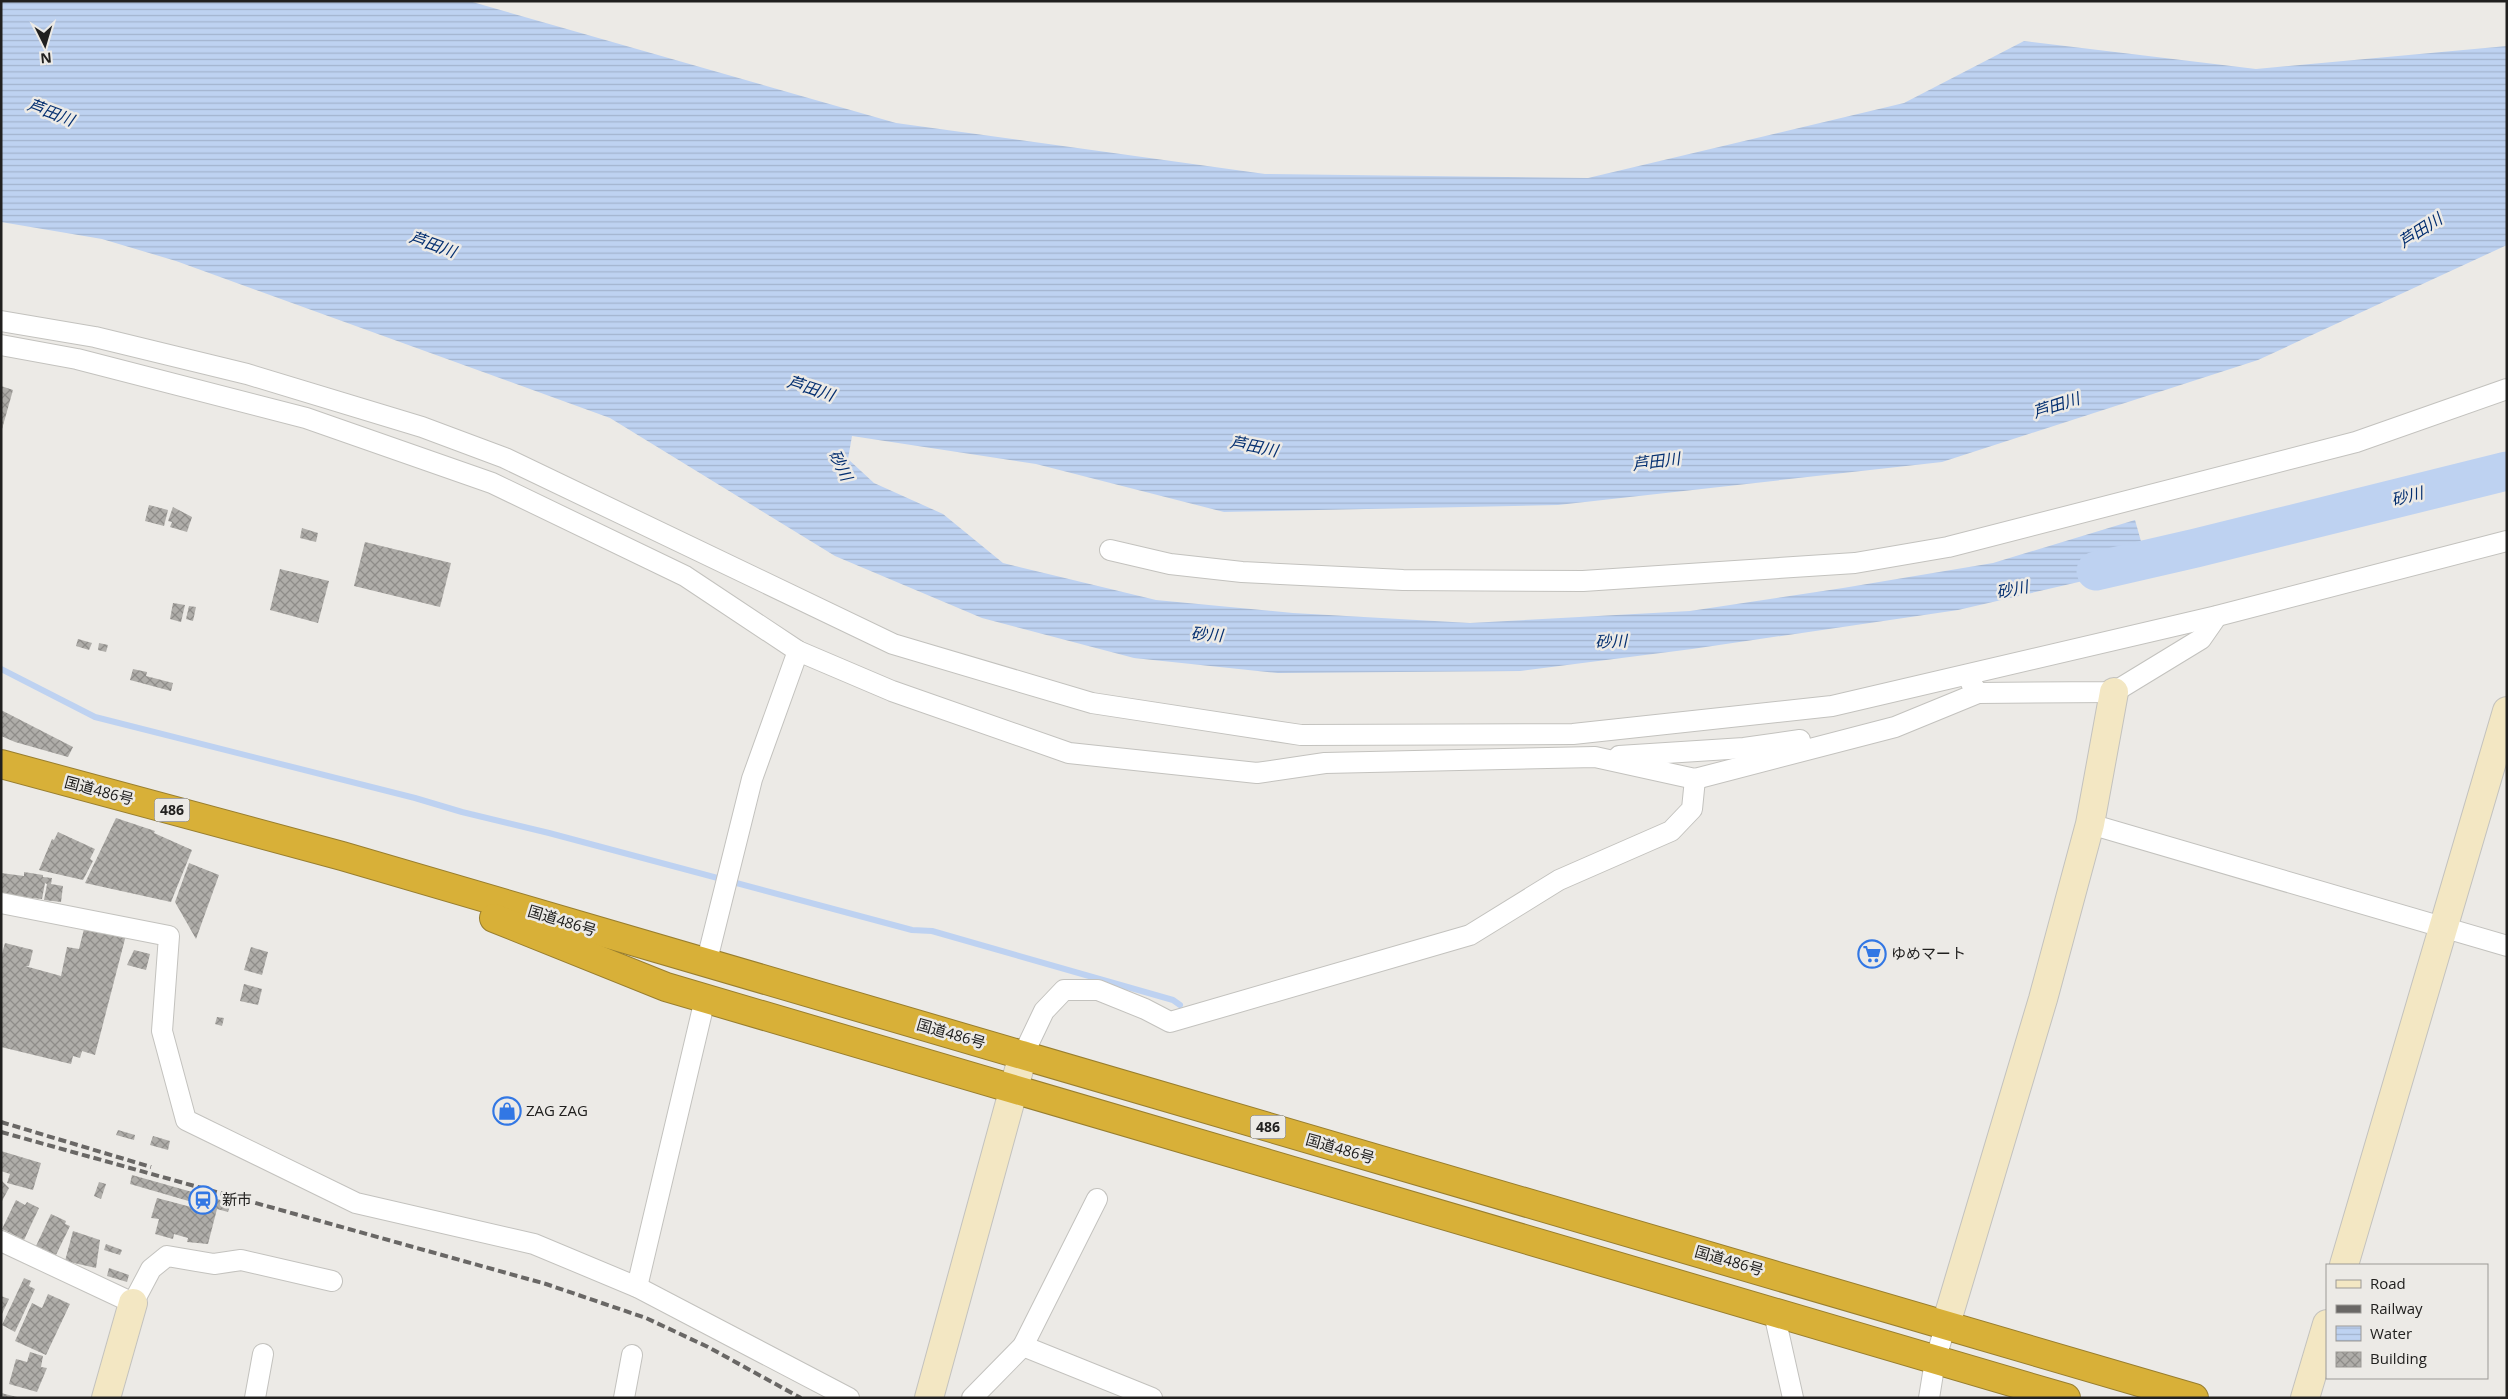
<svg xmlns="http://www.w3.org/2000/svg" width="2508" height="1399" font-family="'Open Sans','Noto Sans JP',sans-serif">
  <style>
    .water { fill: url(#water-rules) }
    .lines { fill: none; stroke-linecap: round; stroke-linejoin: round }
    .stream { stroke: #bed2f1; stroke-width: 6 }
    .river { stroke: #bed2f1; stroke-width: 39 }
    .building { fill: url(#building-cross-hatch) }
    .street-casing { stroke: #c3c2be; stroke-width: 22 }
    .secondary-casing { stroke: #c3c2be; stroke-width: 30 }
    .highway-casing { stroke: #987e2f; stroke-width: 30 }
    .street { stroke: #fff; stroke-width: 20 }
    .secondary { stroke: #f3e7c3; stroke-width: 28 }
    .highway { stroke: #d8b038; stroke-width: 28 }
    .rail { stroke: #696765; stroke-width: 4; stroke-dasharray: 8 4; stroke-linecap: butt }
    .labels { text-anchor: middle; stroke-width: 5; stroke-linejoin: round; paint-order: stroke }
    .shield { fill: #eceae6; stroke: #5e5d5b; stroke-width: 1 }
    .shield-label { font-size: 14px; font-weight: bold; fill: #21201f }
    .street-label { font-size: 15px; fill: #21201f; stroke: #eceae6 }
    .poi-label { font-size: 15px; fill: #21201f; stroke: #eceae6; text-anchor: start }
    .water-label { font-size: 16px; font-style: italic; fill: #042f70; stroke: #eceae6 }
  </style>
  <defs>
    <pattern id="water-rules" width="6" height="5" patternUnits="userSpaceOnUse" patternTransform="scale(1.25)"><rect width="6" height="5" fill="#bed2f1"/><path d="M0 2.5h6" fill="none" stroke="#a3b4ce"/></pattern>
    <pattern id="building-cross-hatch" width="8" height="8" patternUnits="userSpaceOnUse" patternTransform="scale(1.25)"><rect width="8" height="8" fill="#afada9"/><path d="M0 0l8 8M0 8l8-8" fill="none" stroke="#8e8c89"/></pattern>
  </defs>
  <rect width="100%" height="100%" fill="#eceae6"/>
  <polygon class="water" points="1,1 469,1 896,123 1265,174 1588,178 1904,103 2024,41 2256,69 2507,46 2507,245 2258,360 1942,462 1558,505 1224,512 1036,464 852,436 848,459 874,483 943,514 1003,563 1156,600 1293,613 1470,623 1690,611 1843,588 1993,563 2135,520 2148,566 1958,610 1692,649 1520,671 1278,673 1134,658 982,618 835,556 610,418 176,261 102,239 1,222"/>
  <g class="lines">
    <polyline class="stream" points="1,669 95,717 415,798 462,812 549,833 912,930 932,931 1173,1000 1180,1005"/>
    <polyline class="river" points="2096,571 2196,548 2507,471"/>
  </g>
  <g class="building">
    <polygon points="1,386 13,390 2,429 1,429"/>
    <polygon points="149,505 168,510 164,526 145,521"/>
    <polygon points="173,507 192,517 187,532 170,527 172,522 168,521"/>
    <polygon points="302,528 318,533 316,542 300,538"/>
    <polygon points="365,542 451,563 440,607 354,586"/>
    <polygon points="280,569 329,581 318,623 270,610"/>
    <polygon points="173,603 185,605 181,622 170,619"/>
    <polygon points="189,606 196,607 193,621 186,619"/>
    <polygon points="78,639 92,643 89,650 76,646"/>
    <polygon points="99,643 108,645 106,652 98,650"/>
    <polygon points="133,669 147,672 146,676 173,683 171,691 130,680"/>
    <polygon points="1,710 73,747 68,757 15,742 1,736"/>
    <polygon points="116,818 155,831 154,833 192,850 171,902 85,883"/>
    <polygon points="58,832 95,849 90,859 93,861 83,880 39,870 52,839 54,840"/>
    <polygon points="189,863 219,875 196,939 175,902"/>
    <polygon points="24,872 43,875 43,877 52,878 51,884 63,886 61,902 44,900 47,884 45,883 42,899 1,895 1,873 24,876"/>
    <polygon points="85,925 126,935 95,1055 82,1051 80,1058 73,1056 71,1064 1,1047 1,957 5,943 33,950 29,966 25,966 61,976 67,947 79,949"/>
    <polygon points="251,947 268,952 262,975 244,970"/>
    <polygon points="134,950 150,954 146,970 127,965"/>
    <polygon points="244,984 262,989 258,1005 240,1001"/>
    <polygon points="217,1017 224,1018 222,1026 215,1024"/>
    <polygon points="118,1130 135,1135 134,1140 116,1135"/>
    <polygon points="153,1136 170,1141 168,1150 150,1145"/>
    <polygon points="1,1151 41,1163 33,1190 7,1183 10,1174 1,1171"/>
    <polygon points="132,1175 231,1203 228,1212 217,1209 208,1244 187,1242 188,1238 174,1234 173,1239 155,1234 159,1219 151,1218 157,1198 191,1207 192,1202 130,1184"/>
    <polygon points="1,1180 9,1188 1,1203"/>
    <polygon points="99,1182 106,1184 101,1199 94,1196"/>
    <polygon points="16,1200 25,1205 27,1202 39,1208 24,1240 2,1229"/>
    <polygon points="51,1214 66,1221 65,1224 70,1226 56,1255 36,1246"/>
    <polygon points="73,1231 100,1240 96,1268 65,1261"/>
    <polygon points="106,1244 122,1250 120,1255 104,1250"/>
    <polygon points="109,1268 129,1275 127,1282 107,1276"/>
    <polygon points="24,1278 31,1281 29,1286 35,1289 15,1332 2,1325"/>
    <polygon points="48,1294 70,1304 46,1355 15,1341 32,1303 42,1308"/>
    <polygon points="1,1296 9,1299 1,1316"/>
    <polygon points="30,1352 43,1356 41,1367 47,1368 37,1392 9,1384 16,1359 27,1362"/>
    <polygon points="1,1393 17,1397 17,1398 1,1398"/>
  </g>
  <g class="lines">
    <g class="street-casing">
      <g id="street">
        <polyline points="1,321 95,337 247,374 422,427 505,458 893,644 1092,703 1301,735 1573,734 1832,706 2217,616 2507,541"/>
        <polyline points="1,345 77,359 306,418 492,483 685,576 798,651 892,691 1069,753 1257,773 1325,763 1595,757 1695,779 1895,727 1978,693"/>
        <polyline points="1110,550 1170,564 1242,572 1403,580 1583,581 1855,563 1948,547 2356,442 2507,389"/>
        <polyline points="1971,683 1978,693 2114,692 2201,639 2217,616"/>
        <polyline points="1619,756 1744,748 1800,740"/>
        <polyline points="2090,824 2507,946"/>
        <polyline points="1,903 169,936 162,1031 186,1120 356,1203 534,1244 637,1287 849,1398"/>
        <polyline points="706,964 752,779 798,651"/>
        <polyline points="1023,1055 1044,1011 1064,990 1098,990 1145,1009 1170,1022 1470,935 1559,880 1671,831 1692,809 1695,779"/>
        <polyline points="1,1241 133,1303 151,1269 167,1256 214,1264 241,1260 332,1281"/>
        <polyline points="637,1287 705,999"/>
        <polyline points="1774,1313 1793,1398"/>
        <polyline points="1023,1346 1152,1398"/>
        <polyline points="255,1398 263,1354"/>
        <polyline points="624,1398 632,1355"/>
        <polyline points="972,1398 1023,1346 1097,1199"/>
        <polyline points="1929,1398 1935,1361 1946,1324"/>
      </g>
    </g>
    <g class="secondary-casing">
      <g id="secondary">
        <polyline points="2344,1265 2507,711"/>
        <polyline points="1946,1324 2043,999 2090,824 2114,692"/>
        <polyline points="106,1398 133,1303"/>
        <polyline points="929,1398 1023,1055"/>
        <polyline points="2305,1398 2327,1324"/>
      </g>
    </g>
    <g class="highway-casing">
      <g id="highway">
        <polyline points="1,764 342,856 2194,1398"/>
        <polyline points="494,918 666,987 2066,1398"/>
      </g>
    </g>
    <use href="#street" class="street"/>
    <use href="#secondary" class="secondary"/>
    <use href="#highway" class="highway"/>
    <g class="rail">
      <polyline points="1,1122 151,1167"/>
      <polyline points="1,1132 546,1284 646,1318 708,1347 801,1398"/>
    </g>
  </g>
  <defs>
    <g id="supermarket-ring" transform="scale(1.4375)"><circle r="9.5" fill="#eceae6" stroke="#3277e4" stroke-width="1.5"/><path d="M-6-5.5h2.5l.6 2H6L4.5 2H-2.5L-4.4-4H-6ZM-1.5 3.2a1.3 1.3 0 1 0 .1 0ZM3 3.2a1.3 1.3 0 1 0 .1 0Z" fill="#3277e4"/></g>
    <g id="shop-ring" transform="scale(1.4375)"><circle r="9.5" fill="#eceae6" stroke="#3277e4" stroke-width="1.5"/><path d="M-5-2.5h2.3a2.7 3.5 0 0 1 5.4 0H5L5.5 6h-11ZM-1.5-2.5h3a1.5 2.3 0 0 0-3 0Z" fill="#3277e4"/></g>
    <g id="station-ring" transform="scale(1.4375)"><circle r="9.5" fill="#eceae6" stroke="#3277e4" stroke-width="1.5"/><path d="M-3-6H3Q5-6 5-4V2Q5 4 3 4L4.5 6H3L1.5 4h-3L-3 6H-4.5L-3 4Q-5 4-5 2V-4Q-5-6-3-6ZM-3.5-4v3h7v-3ZM-3.5 1v1.5H-2V1ZM2 1v1.5H3.5V1Z" fill="#3277e4"/></g>
  </defs>
  <g fill-rule="evenodd">
    <use href="#supermarket-ring" x="1872" y="954"/>
    <use href="#shop-ring" x="507" y="1111"/>
    <use href="#station-ring" x="203" y="1200"/>
  </g>
  <g class="labels">
    <g class="shield">
      <rect x="154.5" y="798.5" width="35" height="23" rx="4"/>
      <rect x="1250.5" y="1115.5" width="35" height="23" rx="4"/>
    </g>
    <g class="shield-label">
      <text x="172" y="815">486</text>
      <text x="1268" y="1132">486</text>
    </g>
    <g class="street-label">
      <text transform="translate(99 791) rotate(15)" y="5">国道486号</text>
      <text transform="translate(562 921) rotate(17)" y="5">国道486号</text>
      <text transform="translate(951 1034) rotate(16)" y="5">国道486号</text>
      <text transform="translate(1340 1149) rotate(16)" y="5">国道486号</text>
      <text transform="translate(1729 1261) rotate(16)" y="5">国道486号</text>
    </g>
    <g class="poi-label">
      <text x="1891" y="959">ゆめマート</text>
      <text x="526" y="1116">ZAG ZAG</text>
      <text x="222" y="1205">新市</text>
    </g>
    <g class="water-label">
      <text transform="translate(51 112) rotate(21)" y="6">芦田川</text>
      <text transform="translate(2420 230) rotate(-33)" y="6">芦田川</text>
      <text transform="translate(433 244) rotate(20)" y="6">芦田川</text>
      <text transform="translate(811 388) rotate(18)" y="6">芦田川</text>
      <text transform="translate(2056 405) rotate(-18)" y="6">芦田川</text>
      <text transform="translate(1254 446) rotate(11)" y="6">芦田川</text>
      <text transform="translate(1656 461) rotate(-7)" y="6">芦田川</text>
      <text transform="translate(841 465) rotate(64)" y="6">砂川</text>
      <text transform="translate(2407 496) rotate(-14)" y="6">砂川</text>
      <text transform="translate(2012 589) rotate(-11)" y="6">砂川</text>
      <text transform="translate(1207 634) rotate(4)" y="6">砂川</text>
      <text transform="translate(1611 641) rotate(-2)" y="6">砂川</text>
    </g>
  </g>
  <rect width="2508" height="1399" fill="none" stroke="#21201f" stroke-width="5"/>
  <rect x="2326" y="1264" width="162" height="115" fill="#eceae6" stroke="#9b9996"/>
  <rect x="2336" y="1280" width="25" height="8" fill="#f3e7c3" stroke="#9b9996"/>
  <text x="2370" y="1289" font-size="15" fill="#21201f">Road</text>
  <rect x="2336" y="1305" width="25" height="8" fill="#696765" stroke="#9b9996"/>
  <text x="2370" y="1314" font-size="15" fill="#21201f">Railway</text>
  <rect x="2336" y="1326" width="25" height="15" fill="url(#water-rules)" stroke="#9b9996"/>
  <text x="2370" y="1339" font-size="15" fill="#21201f">Water</text>
  <rect x="2336" y="1352" width="25" height="15" fill="url(#building-cross-hatch)" stroke="#9b9996"/>
  <text x="2370" y="1364" font-size="15" fill="#21201f">Building</text>
  <g transform="translate(45 45) rotate(175)" stroke="#eceae6" stroke-width="4" paint-order="stroke">
  <path d="M0-4L9 19L0 12L-9 19Z" fill="#21201f"/>
  <text y="-8" font-size="14" font-weight="bold" text-anchor="middle" fill="#21201f">N</text>
  </g>
</svg>
